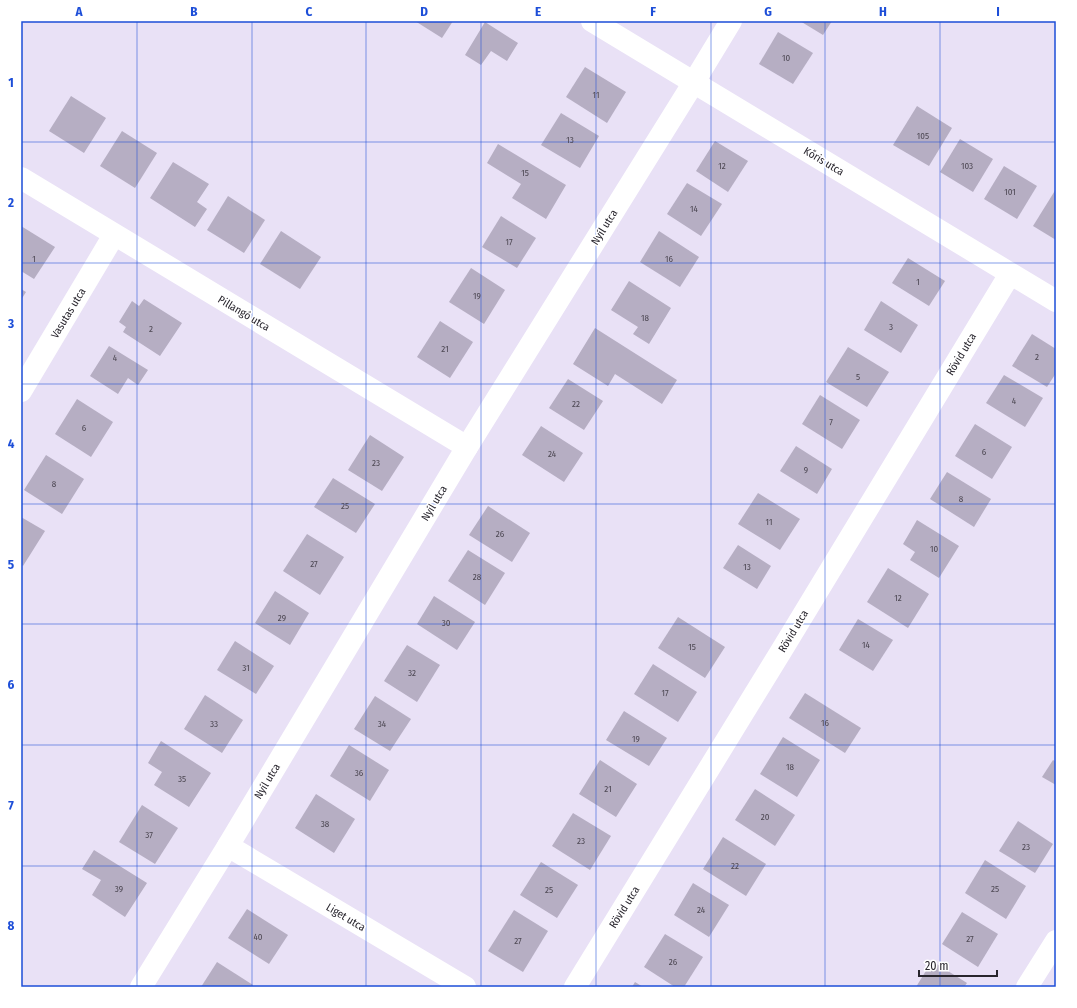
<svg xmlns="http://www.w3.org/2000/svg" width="1077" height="1008" font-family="'Fira Sans Condensed',sans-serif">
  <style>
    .building { fill: #b6aec3 }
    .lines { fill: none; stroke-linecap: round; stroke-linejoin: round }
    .minor { stroke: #fff; stroke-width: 22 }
    .grid { fill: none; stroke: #1d4ed8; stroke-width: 1; stroke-opacity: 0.55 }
    .labels { text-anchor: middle; stroke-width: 3; stroke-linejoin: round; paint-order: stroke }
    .number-label { font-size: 9px; fill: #4c4752 }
    .street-label { font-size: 11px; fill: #28252d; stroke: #fff }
    .neatline { fill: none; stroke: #1d4ed8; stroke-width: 1.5 }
    .grid-label { font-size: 13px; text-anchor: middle; font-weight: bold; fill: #1d4ed8 }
  </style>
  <rect width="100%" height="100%" fill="#e9e1f6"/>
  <g class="building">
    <polygon points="415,21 453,21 442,38"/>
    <polygon points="800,21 832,21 823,35"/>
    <polygon points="485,22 518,43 507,61 491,51 481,65 465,55"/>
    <polygon points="778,32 813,53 793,84 759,64"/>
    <polygon points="585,67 626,92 607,123 566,97"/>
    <polygon points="71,96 106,118 84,153 49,131"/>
    <polygon points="917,106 952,128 929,166 893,145"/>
    <polygon points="561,113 599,136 580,168 541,145"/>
    <polygon points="122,131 157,153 135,188 100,166"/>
    <polygon points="960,139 993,159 973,192 940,172"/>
    <polygon points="715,141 748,161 728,192 696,171"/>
    <polygon points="498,144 566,185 546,219 512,198 521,184 487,163"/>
    <polygon points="173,162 209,184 197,202 207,209 195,227 150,198"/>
    <polygon points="1004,166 1037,186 1017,219 984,199"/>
    <polygon points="687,183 722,204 701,236 667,214"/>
    <polygon points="1056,189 1056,240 1033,226"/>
    <polygon points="228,196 265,220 244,253 207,230"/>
    <polygon points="501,216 536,238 517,268 482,247"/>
    <polygon points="21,226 55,247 34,279 21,271"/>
    <polygon points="281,231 321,257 300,289 260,264"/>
    <polygon points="659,231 699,257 680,287 640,262"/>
    <polygon points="908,258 945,281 929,306 892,283"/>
    <polygon points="471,268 505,290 484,324 449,302"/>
    <polygon points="629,281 671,308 649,344 633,334 638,327 611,310"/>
    <polygon points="21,289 26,292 21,300"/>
    <polygon points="144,299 182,323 160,356 123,332 126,327 119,322 132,301 139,306"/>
    <polygon points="881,301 918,325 901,353 864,330"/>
    <polygon points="440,321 473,342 450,378 417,357"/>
    <polygon points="595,328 677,380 662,404 615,374 608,386 573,364"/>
    <polygon points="1032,334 1056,349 1056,373 1047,387 1012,366"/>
    <polygon points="109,346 148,370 138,385 128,378 118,394 90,376"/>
    <polygon points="848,347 889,372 867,407 826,382"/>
    <polygon points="1004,375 1043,398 1025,427 986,403"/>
    <polygon points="568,379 603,401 584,430 549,408"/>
    <polygon points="820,395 860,420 842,449 802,424"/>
    <polygon points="77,399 113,422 91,457 55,434"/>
    <polygon points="975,424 1012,447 992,479 955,456"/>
    <polygon points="541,426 583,453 564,482 522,455"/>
    <polygon points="370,435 404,457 382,491 348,470"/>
    <polygon points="796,446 832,469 817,494 780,471"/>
    <polygon points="46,455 84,479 62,514 24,490"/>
    <polygon points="947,472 991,499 974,527 930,499"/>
    <polygon points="333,478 375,504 356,533 314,507"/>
    <polygon points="758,493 800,519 780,550 738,524"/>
    <polygon points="488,506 530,533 512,562 469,535"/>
    <polygon points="21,517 45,531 23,566 21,564"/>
    <polygon points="917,520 959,546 939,578 910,560 915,552 903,544"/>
    <polygon points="307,534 344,557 320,595 283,571"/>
    <polygon points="738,545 771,566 757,589 723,568"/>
    <polygon points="468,550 505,573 485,605 448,581"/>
    <polygon points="888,568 929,594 908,628 867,602"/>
    <polygon points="275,591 309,613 290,645 255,623"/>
    <polygon points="434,596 475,622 457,650 417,624"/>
    <polygon points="678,617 725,647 705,678 658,648"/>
    <polygon points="858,619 893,640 873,671 839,650"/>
    <polygon points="235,641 274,666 256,694 217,670"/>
    <polygon points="407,645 440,665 417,702 384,681"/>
    <polygon points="653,664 697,692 678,722 634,694"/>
    <polygon points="805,693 861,728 845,753 789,718"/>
    <polygon points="205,695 243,720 222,753 184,729"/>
    <polygon points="375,696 411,719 390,751 354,729"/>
    <polygon points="624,711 667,738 649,766 606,740"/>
    <polygon points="783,737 820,760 797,797 760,774"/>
    <polygon points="161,741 211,773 189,807 154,785 162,772 148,763"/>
    <polygon points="349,745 389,770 370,801 330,776"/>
    <polygon points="600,760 637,784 616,817 579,794"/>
    <polygon points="1053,760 1056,762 1056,785 1042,777"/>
    <polygon points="755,789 795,815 775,846 735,820"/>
    <polygon points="316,794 355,819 334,853 295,828"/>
    <polygon points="142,805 178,828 155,864 119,842"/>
    <polygon points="573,813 611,836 590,870 552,846"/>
    <polygon points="1018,821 1053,844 1035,873 999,851"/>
    <polygon points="723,837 766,864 746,896 703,869"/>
    <polygon points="94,850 147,883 125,917 92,895 101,880 82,869"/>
    <polygon points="985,860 1026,886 1006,919 965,893"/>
    <polygon points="541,862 578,885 557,918 520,895"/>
    <polygon points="693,883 729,905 709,937 674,915"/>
    <polygon points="247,909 288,935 269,964 228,938"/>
    <polygon points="514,910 548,931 523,972 488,951"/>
    <polygon points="962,912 998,934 978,967 942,944"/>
    <polygon points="665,934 703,957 684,987 675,987 644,967"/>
    <polygon points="932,961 967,983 964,987 916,987"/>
    <polygon points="217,962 253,985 252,987 201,987"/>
    <polygon points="635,982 643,987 632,987"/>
  </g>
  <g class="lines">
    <g class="minor">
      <polyline points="592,21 1056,301"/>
      <polyline points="21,178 467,447"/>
      <polyline points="21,391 114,235"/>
      <polyline points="228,846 465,987"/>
      <polyline points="141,987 228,846 467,447 694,82 731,21"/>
      <polyline points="575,987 780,653 1010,274"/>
      <polyline points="1027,987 1056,941"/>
    </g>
  </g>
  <path class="grid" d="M137 21V987M252 21V987M366 21V987M481 21V987M596 21V987M711 21V987M825 21V987M940 21V987M21 142H1056M21 263H1056M21 384H1056M21 504H1056M21 624H1056M21 745H1056M21 866H1056"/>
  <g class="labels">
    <g class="number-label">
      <text x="786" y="61">10</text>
      <text x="596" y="98">11</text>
      <text x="923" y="139">105</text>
      <text x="570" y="143">13</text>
      <text x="722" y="169">12</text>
      <text x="967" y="169">103</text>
      <text x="525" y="176">15</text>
      <text x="1010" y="195">101</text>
      <text x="694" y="212">14</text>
      <text x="509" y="245">17</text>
      <text x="34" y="262">1</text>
      <text x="669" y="262">16</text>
      <text x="918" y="285">1</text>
      <text x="477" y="299">19</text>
      <text x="645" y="321">18</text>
      <text x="891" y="330">3</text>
      <text x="151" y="332">2</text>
      <text x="445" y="352">21</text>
      <text x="1037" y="360">2</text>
      <text x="115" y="361">4</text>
      <text x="858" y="380">5</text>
      <text x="1014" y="404">4</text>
      <text x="576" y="407">22</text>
      <text x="831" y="425">7</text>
      <text x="84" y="431">6</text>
      <text x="984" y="455">6</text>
      <text x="552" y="457">24</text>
      <text x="376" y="466">23</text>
      <text x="806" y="473">9</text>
      <text x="54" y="487">8</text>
      <text x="961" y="502">8</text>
      <text x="345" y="509">25</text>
      <text x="769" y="525">11</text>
      <text x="500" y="537">26</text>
      <text x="934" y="552">10</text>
      <text x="314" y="567">27</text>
      <text x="747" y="570">13</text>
      <text x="477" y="580">28</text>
      <text x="898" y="601">12</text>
      <text x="282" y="621">29</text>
      <text x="446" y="626">30</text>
      <text x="866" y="648">14</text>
      <text x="692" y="650">15</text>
      <text x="246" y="671">31</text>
      <text x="412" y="676">32</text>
      <text x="665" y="696">17</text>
      <text x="825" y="726">16</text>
      <text x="214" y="727">33</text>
      <text x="382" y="727">34</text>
      <text x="636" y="742">19</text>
      <text x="790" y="770">18</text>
      <text x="359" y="776">36</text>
      <text x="182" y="782">35</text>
      <text x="608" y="792">21</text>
      <text x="765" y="820">20</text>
      <text x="325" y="827">38</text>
      <text x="149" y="838">37</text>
      <text x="581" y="844">23</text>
      <text x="1026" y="850">23</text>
      <text x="735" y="869">22</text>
      <text x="119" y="892">39</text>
      <text x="995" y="892">25</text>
      <text x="549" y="893">25</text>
      <text x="701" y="913">24</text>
      <text x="258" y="940">40</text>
      <text x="970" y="942">27</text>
      <text x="518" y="944">27</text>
      <text x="673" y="965">26</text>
    </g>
    <g class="street-label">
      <text transform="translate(824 161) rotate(31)" y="4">Kőris utca</text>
      <text transform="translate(604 227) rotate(-58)" y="4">Nyíl utca</text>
      <text transform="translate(68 313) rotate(-59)" y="4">Vasutas utca</text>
      <text transform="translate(244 313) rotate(31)" y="4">Pillangó utca</text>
      <text transform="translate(961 354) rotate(-59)" y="4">Rövid utca</text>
      <text transform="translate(434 503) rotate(-59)" y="4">Nyíl utca</text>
      <text transform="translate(793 631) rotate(-59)" y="4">Rövid utca</text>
      <text transform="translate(267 781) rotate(-59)" y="4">Nyíl utca</text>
      <text transform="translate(624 907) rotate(-58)" y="4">Rövid utca</text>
      <text transform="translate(346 917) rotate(31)" y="4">Liget utca</text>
    </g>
  </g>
  <rect width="1077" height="1008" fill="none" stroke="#ffffff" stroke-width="44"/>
  <path d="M919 970v6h78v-6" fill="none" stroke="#28252d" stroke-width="2"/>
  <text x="925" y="970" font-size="12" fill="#28252d" stroke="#ffffff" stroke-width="3" paint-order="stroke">20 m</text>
  <rect x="22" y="22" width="1033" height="964" class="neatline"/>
  <g class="grid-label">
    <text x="79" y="16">A</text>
    <text x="194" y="16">B</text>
    <text x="309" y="16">C</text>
    <text x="424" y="16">D</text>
    <text x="538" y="16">E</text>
    <text x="653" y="16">F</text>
    <text x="768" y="16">G</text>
    <text x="883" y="16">H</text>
    <text x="998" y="16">I</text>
    <text x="11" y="87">1</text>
    <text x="11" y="207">2</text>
    <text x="11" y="328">3</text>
    <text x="11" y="448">4</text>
    <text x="11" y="569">5</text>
    <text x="11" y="689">6</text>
    <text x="11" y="810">7</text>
    <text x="11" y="930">8</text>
  </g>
</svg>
